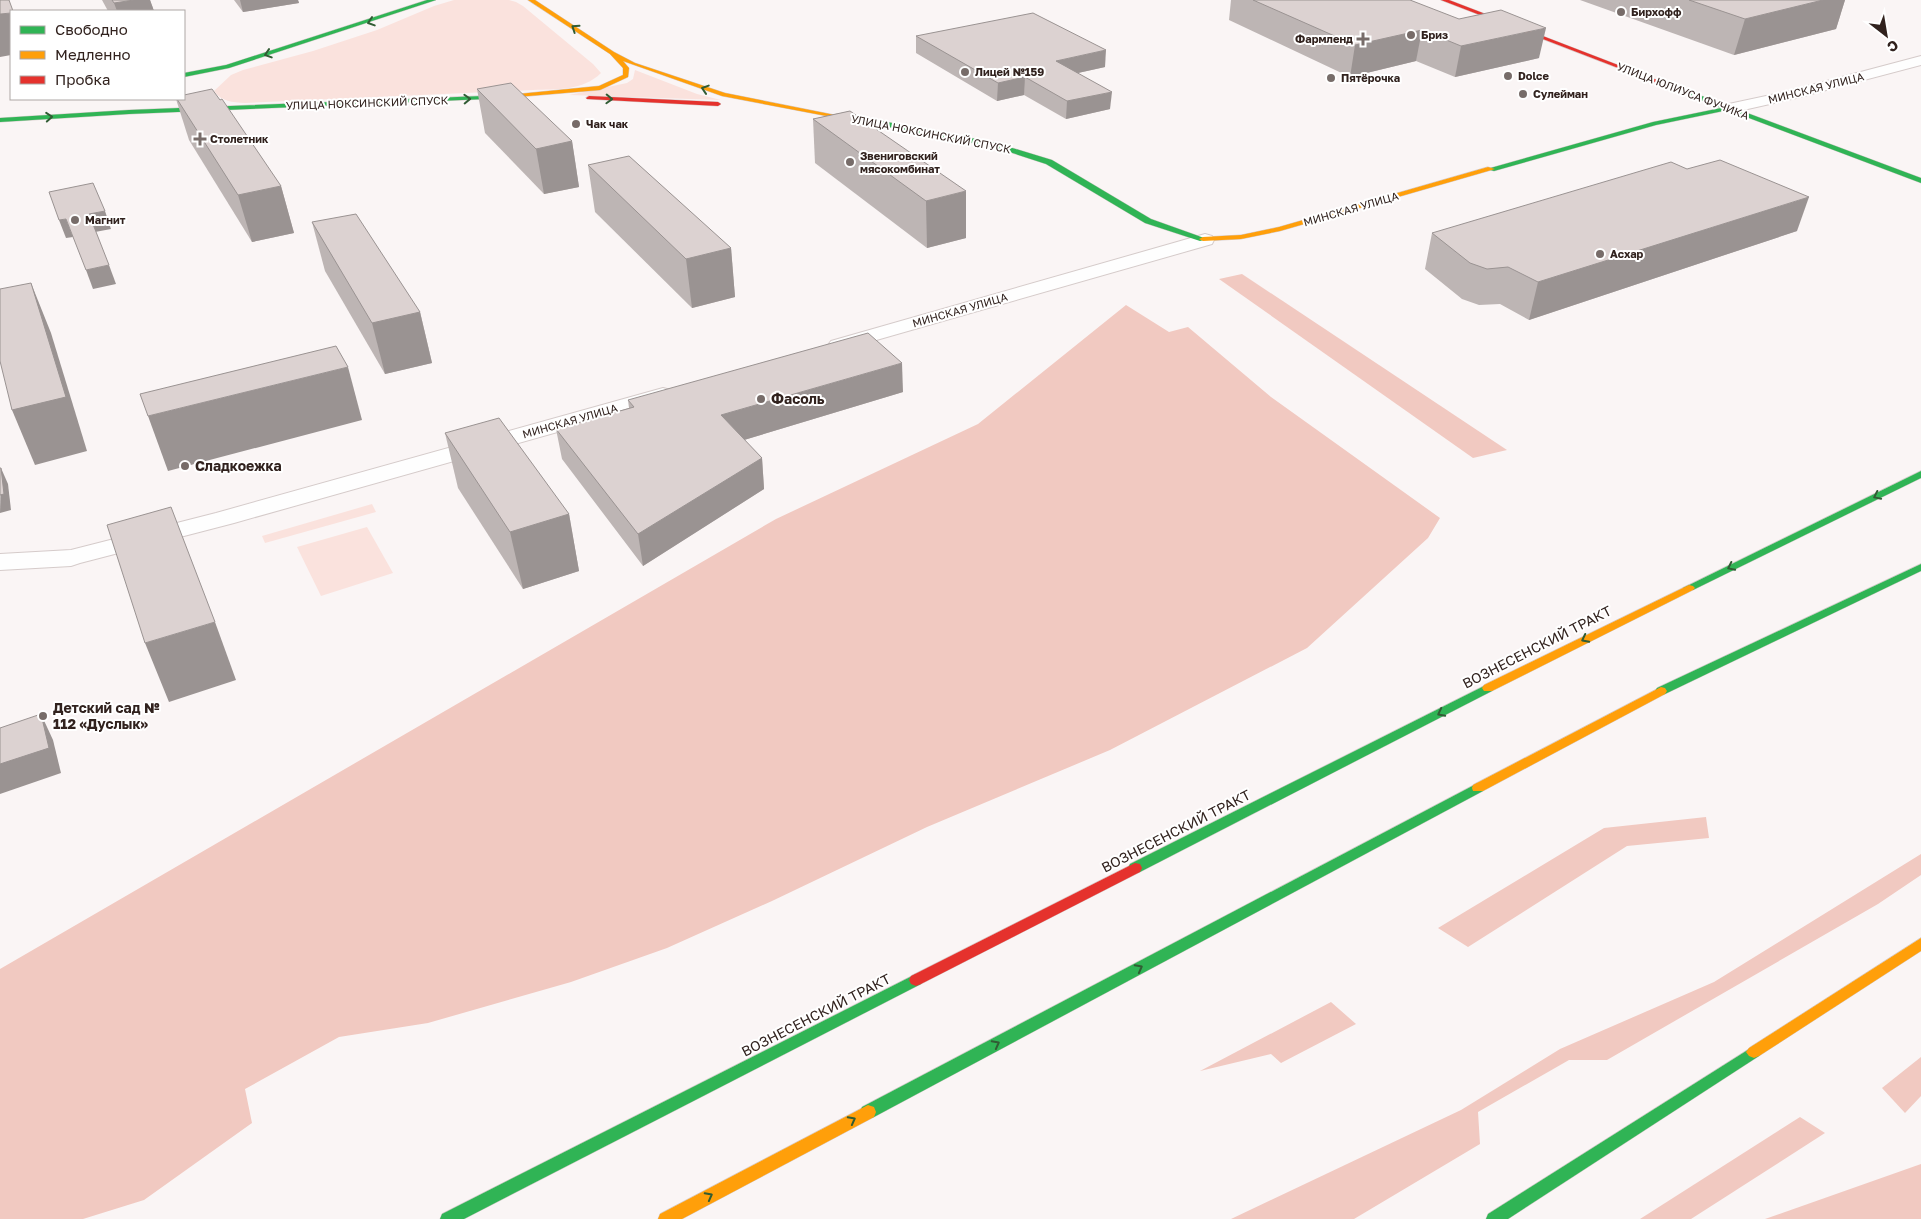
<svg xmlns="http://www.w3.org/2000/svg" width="1921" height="1219" font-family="'Golos Text',sans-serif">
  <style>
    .green { fill: #fae2dd }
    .forest { fill: #f1c9c1 }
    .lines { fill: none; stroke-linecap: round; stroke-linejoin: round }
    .street-casing { stroke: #d5cbca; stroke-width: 2 }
    .fast-casing { stroke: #d5cbca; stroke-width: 1 }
    .slow-casing { stroke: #d5cbca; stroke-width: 1 }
    .jam-casing { stroke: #d5cbca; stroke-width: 1 }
    .street { fill: #fefefe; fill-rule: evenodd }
    .fast { fill: #30b455; fill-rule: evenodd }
    .slow { fill: #ff9f0a; fill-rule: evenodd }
    .jam { fill: #e5322d; fill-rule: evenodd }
    .wall { fill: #bdb5b4 }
    .shaded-wall { fill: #9a9392 }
    .building { fill: #dcd2d1; stroke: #9a9392 }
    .oneway { stroke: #315c34 }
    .poi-dot { fill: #776c69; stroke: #fff; stroke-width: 2 }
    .labels { text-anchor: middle; stroke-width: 4; stroke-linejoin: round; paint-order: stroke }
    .far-poi-label { font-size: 11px; font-weight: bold; fill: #31221e; stroke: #fff; text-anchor: start }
    .far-street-label { font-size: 11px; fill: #31221e; stroke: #fff }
    .poi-label { font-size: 14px; font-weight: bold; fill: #31221e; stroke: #fff; text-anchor: start }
    .street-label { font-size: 14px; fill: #31221e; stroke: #fff }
  </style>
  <rect width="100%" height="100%" fill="#faf5f5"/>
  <g class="green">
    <path d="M454 0H509L516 2 523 6 593 64 601 73C583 91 557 89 533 90L245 103C232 102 222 102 214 91L231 75 243 70 313 51 377 30 434 6Z"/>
    <polygon points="635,70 697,94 721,100 569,95 627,83 633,79"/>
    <polygon points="372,504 376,512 265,543 262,536"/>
    <polygon points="367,527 393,573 321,596 297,547"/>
  </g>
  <g class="forest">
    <polygon points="1242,274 1507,450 1473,458 1219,279"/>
    <polygon points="1126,305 1169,332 1188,327 1271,397 1440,518 1428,538 1307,648 1110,750 927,827 772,901 667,948 571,982 428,1023 339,1037 245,1089 252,1123 144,1200 83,1219 0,1219 0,969 776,519 978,424"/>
    <polygon points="1706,817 1709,838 1627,846 1468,947 1438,928 1604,828"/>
    <polygon points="1921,854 1921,875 1878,904 1607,1060 1569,1060 1478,1112 1480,1144 1354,1219 1231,1219 1461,1110 1560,1049 1714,982"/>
    <polygon points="1331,1002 1356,1024 1281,1063 1271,1054 1200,1071"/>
    <polygon points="1921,1057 1921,1096 1905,1113 1882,1088"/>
    <polygon points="1800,1117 1825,1133 1691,1219 1640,1219"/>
    <polygon points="1921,1164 1921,1219 1765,1219"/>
  </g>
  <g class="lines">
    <g class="street-casing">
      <g id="street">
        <polygon points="1921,56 1921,65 1796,98 1730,113 1724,111 1722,108 1724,105 1789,91"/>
        <polygon points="1205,234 1212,236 1214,240 1212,244 845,349 838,351 831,349 828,345 831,341"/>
        <polygon points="663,388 671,390 674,395 671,400 234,523 80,563 71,566 0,570 0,554 71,550 216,513"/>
      </g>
    </g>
    <g class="fast-casing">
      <g id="fast">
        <polygon points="427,0 436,0 229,68 184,77 184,73 226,65"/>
        <polygon points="1667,83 1921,178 1921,183 1728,110 1656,125 1494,171 1487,169 1653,122 1721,108 1665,86 1664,85"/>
        <polygon points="508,95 511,97 510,98 129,114 0,122 0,118 129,110"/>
        <polygon points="837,114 911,126 996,143 1052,160 1151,219 1207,239 1200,241 1145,223 1046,164 994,147 835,117 835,115"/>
        <polygon points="1921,471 1921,478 1693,590 1685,590 1683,588"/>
        <polygon points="1921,564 1921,571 1665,694 1661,695 1655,691 1657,688"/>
        <polygon points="1488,684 1494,688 1492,691 1140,872 1135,873 1130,872 1128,868 1130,864"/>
        <polygon points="1478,783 1483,785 1484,788 1483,791 874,1117 868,1119 862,1117 860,1112 862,1107"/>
        <polygon points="916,974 921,976 923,980 921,984 464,1219 440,1219 442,1214"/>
        <polygon points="1754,1046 1759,1048 1762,1052 1759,1056 1508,1219 1486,1219 1488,1214"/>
      </g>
    </g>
    <g class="slow-casing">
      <g id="slow">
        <polygon points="528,0 535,0 614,52 635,63 725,93 840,116 837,118 722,96 623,61 629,68 628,77 600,90 506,98 505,97 508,95 599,86 623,75 623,68 610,54"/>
        <polygon points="1488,167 1495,169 1280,231 1241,239 1203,241 1199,239 1203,237 1241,235 1279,227"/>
        <polygon points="1689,585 1693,586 1695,588 1693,590 1492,691 1484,691 1482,688 1484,685"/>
        <polygon points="1661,687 1665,688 1667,691 1665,694 1483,791 1473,791 1472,788 1473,785"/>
        <polygon points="1921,938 1921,951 1759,1056 1754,1058 1749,1056 1746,1052 1749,1048"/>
        <polygon points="868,1105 874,1107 876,1112 874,1117 682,1219 658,1219 660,1214"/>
      </g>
    </g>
    <g class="jam-casing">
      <g id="jam">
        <polygon points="1441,0 1449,0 1670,85 1665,86"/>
        <polygon points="589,96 718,102 721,104 718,106 587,99 586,98"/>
        <polygon points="1135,863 1140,864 1142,868 1140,872 921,984 916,986 911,984 909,980 911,976"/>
      </g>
    </g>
    <use href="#street" class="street"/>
    <use href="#fast" class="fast"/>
    <use href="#slow" class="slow"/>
    <use href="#jam" class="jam"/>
  </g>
  <g class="wall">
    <polygon points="102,0 150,0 154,11 108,11"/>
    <polygon points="234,0 298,0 299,3 243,12"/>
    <polygon points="1231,0 1410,0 1539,58 1455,77 1416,61 1350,77 1229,20"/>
    <polygon points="1580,0 1845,0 1836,29 1734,55"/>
    <polygon points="916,36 1105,67 1078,73 1110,109 1066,119 1024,95 997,101 916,53"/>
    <polygon points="477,89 572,141 579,187 544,194 485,133"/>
    <polygon points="176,99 184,99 281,186 294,233 252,242 189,140"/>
    <polygon points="850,111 966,238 927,248 815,163 813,119"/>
    <polygon points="588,165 731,248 735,297 692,308 595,212"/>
    <polygon points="312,222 420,312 432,363 385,374 325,271"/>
    <polygon points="1797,231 1529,320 1500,304 1479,305 1462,299 1425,269 1432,233"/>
    <polygon points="903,392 744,440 762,458 764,489 643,566 562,459 556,429 629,408 628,400"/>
    <polygon points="445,433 569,514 579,571 523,589 458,488"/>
  </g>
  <g class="shaded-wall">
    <polygon points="134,0 150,0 154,11 117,11 114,3"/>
    <polygon points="240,0 298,0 299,3 243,12"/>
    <polygon points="1823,0 1845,0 1836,29 1734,55 1745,19"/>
    <polygon points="11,13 11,55 0,57 0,14"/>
    <polygon points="1546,28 1539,58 1455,77 1461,46"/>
    <polygon points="1422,30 1416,61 1350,77 1355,45"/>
    <polygon points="1106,50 1105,67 1055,78 1056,61"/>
    <polygon points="1025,77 1024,95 997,101 998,83"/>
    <polygon points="1112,92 1110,109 1066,119 1067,101"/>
    <polygon points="572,141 579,187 544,194 536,149"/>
    <polygon points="281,186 294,233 252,242 238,195"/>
    <polygon points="966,191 966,238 927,248 926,201"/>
    <polygon points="1809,197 1797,231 1529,320 1538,282"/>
    <polygon points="105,211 111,229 95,232 89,214"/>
    <polygon points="66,219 73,237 66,238 59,220"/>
    <polygon points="731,248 735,297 692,308 686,259"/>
    <polygon points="109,265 116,284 93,289 86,270"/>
    <polygon points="31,283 51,333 87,451 35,465 12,410"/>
    <polygon points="420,312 432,363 385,374 372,323"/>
    <polygon points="902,363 903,392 724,446 721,415"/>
    <polygon points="348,367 362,420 168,471 148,416"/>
    <polygon points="762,458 764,489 643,566 638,534"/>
    <polygon points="1,468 8,484 11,510 0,513"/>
    <polygon points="569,514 579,571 523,589 510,532"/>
    <polygon points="215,622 236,680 169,702 145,643"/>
    <polygon points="41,714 53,740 61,773 0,794 0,764"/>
  </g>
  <g class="building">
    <polygon points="0,0 9,0 13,11 11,11 11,13 0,14"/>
    <polygon points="112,0 134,0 114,3"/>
    <polygon points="1253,0 1410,0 1459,19 1501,10 1546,28 1461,46 1422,30 1355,45"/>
    <polygon points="1689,0 1823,0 1745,19"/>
    <polygon points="1033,13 1106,50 1056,61 1112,92 1067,101 1025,77 998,83 916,36"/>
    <polygon points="511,83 572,141 536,149 477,89"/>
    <polygon points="212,89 220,100 222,99 281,186 238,195 177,99 184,99 184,95"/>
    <polygon points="850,111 966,191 926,201 813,119"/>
    <polygon points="629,156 731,248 686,259 588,165"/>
    <polygon points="1720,160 1809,197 1538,282 1508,267 1487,269 1470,263 1432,233 1671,162 1687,169"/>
    <polygon points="93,183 105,211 89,214 109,265 86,270 66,219 59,220 49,192"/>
    <polygon points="356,214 420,312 372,323 312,222"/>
    <polygon points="31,283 66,397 12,410 0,361 0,289"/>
    <polygon points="868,333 902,363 721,415 762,458 638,534 556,429 634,407 628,400"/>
    <polygon points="336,346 348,367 148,416 140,394"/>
    <polygon points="499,418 569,514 510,532 445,433"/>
    <polygon points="0,468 1,468 4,494 0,495"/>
    <polygon points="171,507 215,622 145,643 107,525"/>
    <polygon points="41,714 49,748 0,764 0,728"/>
  </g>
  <defs><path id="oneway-chevron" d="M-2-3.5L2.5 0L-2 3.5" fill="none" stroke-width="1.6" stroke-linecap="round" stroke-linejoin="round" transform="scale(1.25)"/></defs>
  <g class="oneway">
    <use href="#oneway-chevron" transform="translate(371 22) rotate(162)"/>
    <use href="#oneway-chevron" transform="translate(575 28) rotate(-146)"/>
    <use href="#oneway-chevron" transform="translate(268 54) rotate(162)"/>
    <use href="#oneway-chevron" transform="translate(705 89) rotate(-162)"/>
    <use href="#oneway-chevron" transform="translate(467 99) rotate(-2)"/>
    <use href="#oneway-chevron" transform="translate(609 99) rotate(2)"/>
    <use href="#oneway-chevron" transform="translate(49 117) rotate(-4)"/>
    <use href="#oneway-chevron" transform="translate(1877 496) rotate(154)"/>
    <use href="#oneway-chevron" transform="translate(1731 567) rotate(154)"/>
    <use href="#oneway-chevron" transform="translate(1585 639) rotate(153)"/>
    <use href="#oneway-chevron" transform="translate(1441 713) rotate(153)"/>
    <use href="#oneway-chevron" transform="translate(1139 968) rotate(-28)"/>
    <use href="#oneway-chevron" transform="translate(996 1044) rotate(-28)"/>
    <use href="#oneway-chevron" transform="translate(852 1120) rotate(-28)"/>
    <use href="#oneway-chevron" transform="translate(709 1196) rotate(-28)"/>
  </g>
  <g class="poi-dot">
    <circle cx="1621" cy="12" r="5"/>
    <circle cx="1411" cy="35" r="5"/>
    <path d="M1360.5 31.5h5v5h5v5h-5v5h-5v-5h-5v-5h5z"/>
    <circle cx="965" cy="72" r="5"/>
    <circle cx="1508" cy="76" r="5"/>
    <circle cx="1331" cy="78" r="5"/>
    <circle cx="1523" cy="94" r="5"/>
    <circle cx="576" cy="124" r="5"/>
    <path d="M197.5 131.5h5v5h5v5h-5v5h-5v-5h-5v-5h5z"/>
    <circle cx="850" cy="162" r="5"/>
    <circle cx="75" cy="220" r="5"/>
    <circle cx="1600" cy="254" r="5"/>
    <circle cx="761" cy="399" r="5"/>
    <circle cx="185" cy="466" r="5"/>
    <circle cx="43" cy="716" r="5"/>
  </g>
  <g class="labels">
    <g class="far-poi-label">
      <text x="1631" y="16">Бирхофф</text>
      <text x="1421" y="39">Бриз</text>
      <text x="1353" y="43" text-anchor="end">Фармленд</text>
      <text x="975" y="76">Лицей №159</text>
      <text x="1518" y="80">Dolce</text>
      <text x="1341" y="82">Пятёрочка</text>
      <text x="1533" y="98">Сулейман</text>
      <text x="586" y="128">Чак чак</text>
      <text x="210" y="143">Столетник</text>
      <text x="860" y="160">Звениговский<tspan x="860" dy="13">мясокомбинат</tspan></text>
      <text x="85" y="224">Магнит</text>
      <text x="1610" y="258">Асхар</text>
    </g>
    <g class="far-street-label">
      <text transform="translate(1816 88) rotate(-14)" y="4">МИНСКАЯ УЛИЦА</text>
      <text transform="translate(1683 91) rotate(21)" y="4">УЛИЦА ЮЛИУСА ФУЧИКА</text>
      <text transform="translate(367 103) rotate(-2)" y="4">УЛИЦА НОКСИНСКИЙ СПУСК</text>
      <text transform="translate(931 134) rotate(11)" y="4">УЛИЦА НОКСИНСКИЙ СПУСК</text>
      <text transform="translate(1351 209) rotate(-16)" y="4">МИНСКАЯ УЛИЦА</text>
      <text transform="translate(960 310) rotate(-16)" y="4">МИНСКАЯ УЛИЦА</text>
      <text transform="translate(570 421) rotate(-16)" y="4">МИНСКАЯ УЛИЦА</text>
    </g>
    <g class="poi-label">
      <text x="771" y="404">Фасоль</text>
      <text x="195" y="471">Сладкоежка</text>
      <text x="53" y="713">Детский сад №<tspan x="53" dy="16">112 «Дуслык»</tspan></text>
    </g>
    <g class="street-label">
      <text transform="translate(1537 647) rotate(-27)" y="5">ВОЗНЕСЕНСКИЙ ТРАКТ</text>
      <text transform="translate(1176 831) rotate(-27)" y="5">ВОЗНЕСЕНСКИЙ ТРАКТ</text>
      <text transform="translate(816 1015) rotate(-27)" y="5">ВОЗНЕСЕНСКИЙ ТРАКТ</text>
    </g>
  </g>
  <rect x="10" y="10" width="175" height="90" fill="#ffffff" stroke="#ada7a5"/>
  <rect x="20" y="26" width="25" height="8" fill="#30b455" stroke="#ada7a5"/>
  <text x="55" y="35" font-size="15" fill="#31221e">Свободно</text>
  <rect x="20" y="51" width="25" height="8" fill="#ff9f0a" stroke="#ada7a5"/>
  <text x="55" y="60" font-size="15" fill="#31221e">Медленно</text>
  <rect x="20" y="76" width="25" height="8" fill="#e5322d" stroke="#ada7a5"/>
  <text x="55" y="85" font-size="15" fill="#31221e">Пробка</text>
  <g transform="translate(1886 35) rotate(149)" stroke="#ffffff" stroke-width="4" paint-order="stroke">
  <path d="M0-4L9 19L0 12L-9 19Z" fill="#31221e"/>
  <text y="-8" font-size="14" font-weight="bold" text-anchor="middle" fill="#31221e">С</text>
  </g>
</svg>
